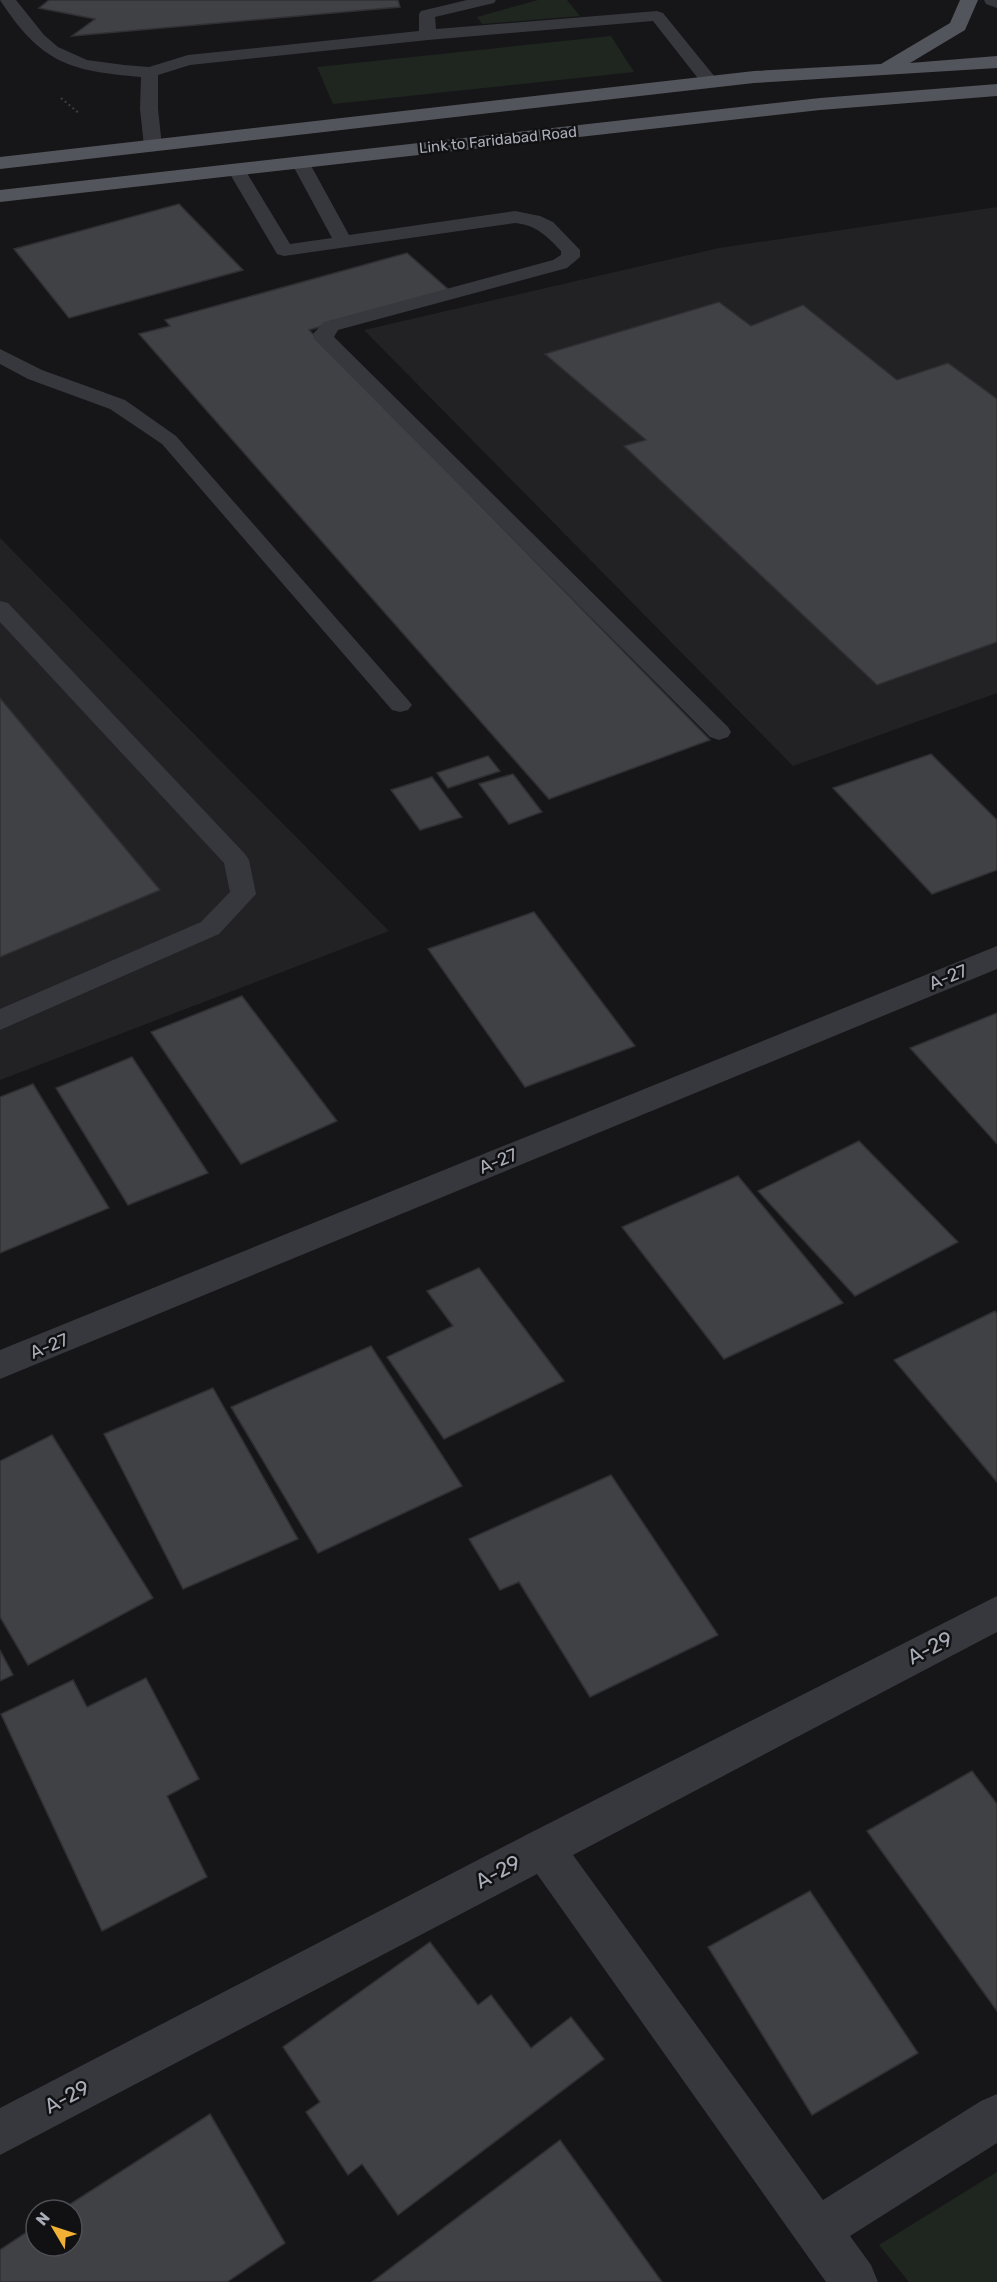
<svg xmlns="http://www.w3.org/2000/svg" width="997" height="2282" font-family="Rubik,sans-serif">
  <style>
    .built { fill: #222225 }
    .green { fill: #1e261f }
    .building { fill: #404145; stroke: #303034; stroke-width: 1.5 }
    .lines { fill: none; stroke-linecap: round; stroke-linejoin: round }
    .path { stroke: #3d3f44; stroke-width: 2; stroke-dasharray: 2 3; stroke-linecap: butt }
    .service { fill: #37383d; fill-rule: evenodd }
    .minor { fill: #37383d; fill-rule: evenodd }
    .tertiary { fill: #37383d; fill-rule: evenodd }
    .primary { fill: #53555c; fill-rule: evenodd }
    .labels { text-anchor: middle; stroke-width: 5; stroke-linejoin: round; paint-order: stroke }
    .far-street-label { font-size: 15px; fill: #a8adb8; stroke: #111113 }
    .street-label { font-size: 18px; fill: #a8adb8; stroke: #111113 }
    .near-street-label { font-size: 21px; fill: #a8adb8; stroke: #111113 }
  </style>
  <rect width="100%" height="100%" fill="#161618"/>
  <g class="built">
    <polygon points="997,207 997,693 793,766 364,330 719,248"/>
    <polygon points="0,538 389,931 0,1080"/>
  </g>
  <g class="green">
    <polygon points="538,0 567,0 580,16 482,24 477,17"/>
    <polygon points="611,36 634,72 333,104 317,67"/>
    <polygon points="997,2172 997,2282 909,2282 879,2245"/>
  </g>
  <g class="building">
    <polygon points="49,0 398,0 400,7 72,36 95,19 39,8"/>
    <polygon points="179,204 243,270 69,318 14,249"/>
    <polygon points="407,253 449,290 309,330 710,740 549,799 139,334 170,326 165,320"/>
    <polygon points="719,302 751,326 803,305 897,380 948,363 997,399 997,642 877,685 624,446 646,440 545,354"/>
    <polygon points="0,698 160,890 0,957"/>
    <polygon points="931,754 997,820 997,870 932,894 833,788"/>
    <polygon points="488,756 500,771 448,788 437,773"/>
    <polygon points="513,774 542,812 509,824 479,784"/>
    <polygon points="432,777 462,817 420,830 391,790"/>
    <polygon points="534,912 635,1046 525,1087 428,949"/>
    <polygon points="242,996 337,1121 241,1164 151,1032"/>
    <polygon points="997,1013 997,1144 910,1048"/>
    <polygon points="132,1057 208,1173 128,1205 56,1088"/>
    <polygon points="33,1084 109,1208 0,1253 0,1097"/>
    <polygon points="859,1141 958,1242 855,1296 758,1191"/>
    <polygon points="738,1176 843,1303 724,1359 622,1227"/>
    <polygon points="479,1268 564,1381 444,1439 387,1357 453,1326 427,1291"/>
    <polygon points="995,1311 997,1314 997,1482 894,1360"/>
    <polygon points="371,1346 462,1486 318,1553 231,1407"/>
    <polygon points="213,1388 298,1539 183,1589 104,1434"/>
    <polygon points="52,1435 153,1598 28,1665 0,1617 0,1461"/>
    <polygon points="611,1475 718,1635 590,1697 519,1582 500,1590 469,1539"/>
    <polygon points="0,1650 13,1675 0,1681"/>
    <polygon points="146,1678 199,1779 167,1796 207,1877 102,1931 1,1714 73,1680 87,1707"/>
    <polygon points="972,1771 997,1804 997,2011 867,1831"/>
    <polygon points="810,1891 918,2053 812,2115 708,1947"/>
    <polygon points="430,1942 478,2005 491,1995 531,2048 571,2017 604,2059 398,2215 362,2164 348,2175 306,2112 320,2102 283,2047"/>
    <polygon points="210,2114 285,2243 227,2282 0,2282 0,2250 36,2226 36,2246 72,2246 72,2210 61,2210"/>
    <polygon points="560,2140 662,2282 372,2282"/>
  </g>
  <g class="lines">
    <polyline class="path" points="61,98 80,114"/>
    <g class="service">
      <path d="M0 0H16L44 35 58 47 87 60 124 65 149 67 188 55 419 31V14L421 11 467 0H496L494 3 435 17 436 29 657 11 663 13 719 82 716 86H704L653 21 428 40 190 65 158 75V109L162 146 159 150H147L144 146 140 109 141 77C69 71 41 63 0 0Z"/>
      <path d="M300 157 306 158 309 162 349 235 515 211 540 216 553 222 580 250V257L567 268 338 330 334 337 728 727 731 732 728 737 719 740 710 737 314 339 313 334 324 322 553 260 561 255V251C547 236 536 225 515 223L284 256 277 254 227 169 230 165H242L290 244 332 238 291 162 294 158Z"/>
      <polygon points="0,349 42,370 125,400 176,436 408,700 412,705 408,710 400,712 392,710 162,444 110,409 28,379 0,364"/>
      <polygon points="0,601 8,603 245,854 249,860 256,894 219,934 0,1030 0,1009 201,922 230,892 224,863 0,622"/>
    </g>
    <g class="minor">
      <polygon points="997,946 997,969 0,1379 0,1350"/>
      <polygon points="997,1596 997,1632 573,1855 823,2200 981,2101 997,2094 997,2143 850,2236 871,2265 878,2282 826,2282 537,1874 0,2155 0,2108 528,1834"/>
    </g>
    <polygon class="tertiary" points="984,0 997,0 997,8 986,4"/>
    <g class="primary">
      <polygon points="960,0 978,0 965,30 910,63 997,56 997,68 754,83 0,169 0,157 754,71 881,64 950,23"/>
      <polygon points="997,84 997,96 820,110 0,202 0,190 820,98"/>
    </g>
  </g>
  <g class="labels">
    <g class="far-street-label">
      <text transform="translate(498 140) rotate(-6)" y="5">Link to Faridabad Road</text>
    </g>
    <g class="street-label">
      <text transform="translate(948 977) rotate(-22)" y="6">A-27</text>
      <text transform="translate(498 1161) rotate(-22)" y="6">A-27</text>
      <text transform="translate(49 1346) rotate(-22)" y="6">A-27</text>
    </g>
    <g class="near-street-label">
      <text transform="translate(930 1648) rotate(-27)" y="7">A-29</text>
      <text transform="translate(498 1872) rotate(-28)" y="7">A-29</text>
      <text transform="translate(67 2097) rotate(-28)" y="7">A-29</text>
    </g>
  </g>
  <g transform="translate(54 2228) rotate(309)"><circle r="28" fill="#111113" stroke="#4d4f55" stroke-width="1.5"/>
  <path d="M0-4.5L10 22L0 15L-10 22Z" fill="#f2b134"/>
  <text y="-9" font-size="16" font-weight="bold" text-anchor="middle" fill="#a8adb8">N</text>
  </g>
</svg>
